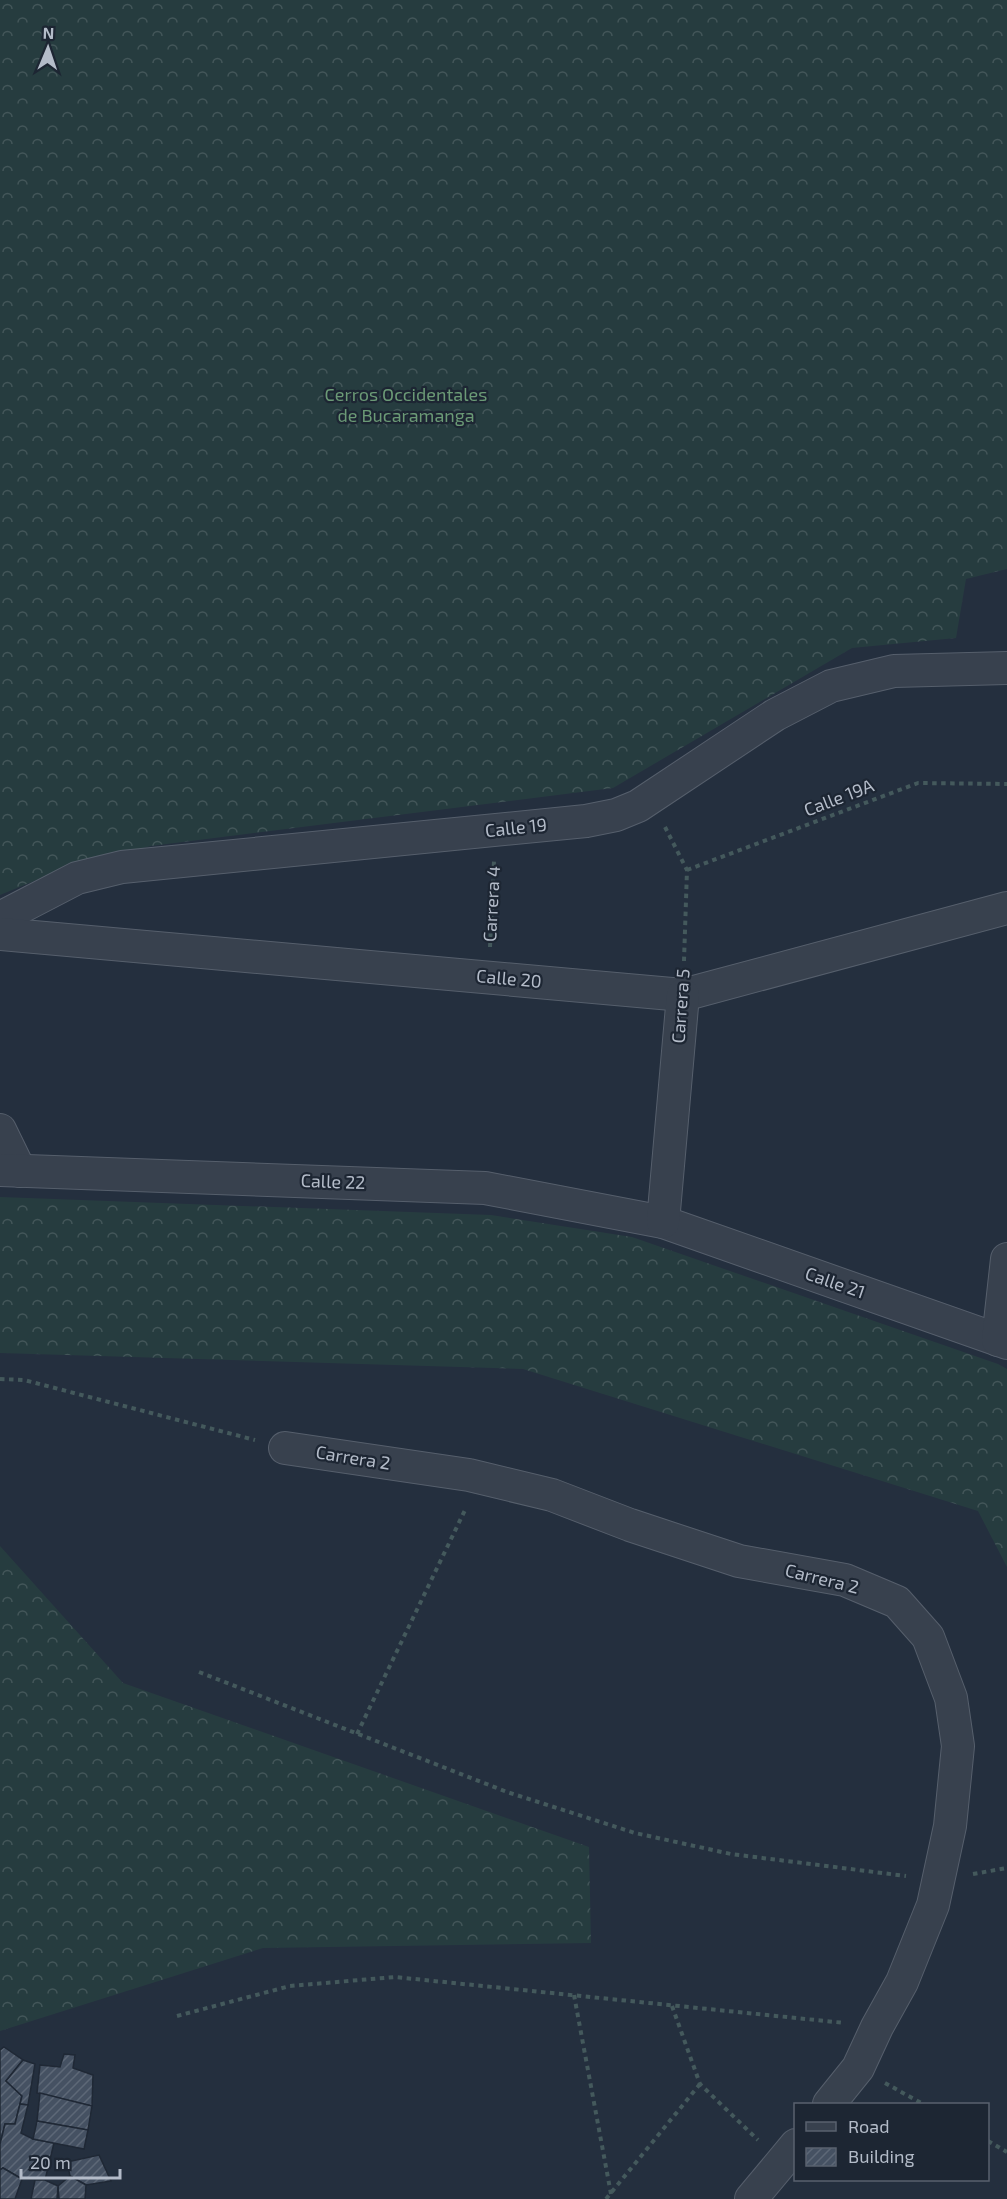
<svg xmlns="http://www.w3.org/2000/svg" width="1007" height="2199" font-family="'Exo 2',sans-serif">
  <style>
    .forest { fill: url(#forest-crowns) }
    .building { fill: url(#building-hatch); stroke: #1f2835; stroke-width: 1.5 }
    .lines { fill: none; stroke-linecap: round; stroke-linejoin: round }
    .street-casing { stroke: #565f6c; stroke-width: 34 }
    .path { stroke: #44595c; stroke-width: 4; stroke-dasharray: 4.5 4.5; stroke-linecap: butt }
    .street { stroke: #38414e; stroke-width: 32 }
    .labels { text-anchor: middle; stroke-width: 4.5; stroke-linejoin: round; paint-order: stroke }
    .park-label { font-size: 18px; fill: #6b9a76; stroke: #1d2633 }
    .street-label { font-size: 18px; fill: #b4bcc9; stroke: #1d2633 }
  </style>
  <defs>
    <pattern id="forest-crowns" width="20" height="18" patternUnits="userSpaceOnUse" patternTransform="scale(1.5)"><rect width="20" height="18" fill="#263c3f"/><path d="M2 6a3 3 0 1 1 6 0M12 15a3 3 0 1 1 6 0" fill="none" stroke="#435659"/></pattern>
    <pattern id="building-hatch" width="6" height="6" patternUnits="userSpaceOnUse" patternTransform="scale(1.5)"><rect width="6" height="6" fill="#455162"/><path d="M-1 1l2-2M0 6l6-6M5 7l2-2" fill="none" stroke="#5d6877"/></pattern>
  </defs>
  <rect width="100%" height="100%" fill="#242f3e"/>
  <g class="forest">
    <polygon points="0,0 1007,0 1007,569 966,579 956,638 852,648 613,788 151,846 68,867 0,895"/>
    <polygon points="0,1197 491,1215 632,1237 998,1364 1007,1369 1007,1567 978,1511 523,1369 0,1353"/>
    <polygon points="0,1546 123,1683 589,1847 591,1943 263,1948 0,2031"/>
  </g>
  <g class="building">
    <polygon points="4,2047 23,2060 6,2081 22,2096 15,2124 5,2124 0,2144 0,2050"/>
    <polygon points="64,2054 75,2055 73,2068 93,2075 92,2106 37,2093 40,2065 60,2067"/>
    <polygon points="23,2060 35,2064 28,2105 20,2104 22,2096 6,2081"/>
    <polygon points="40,2093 92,2106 88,2130 37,2121"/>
    <polygon points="20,2104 28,2105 21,2133 33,2139 54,2143 45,2180 22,2179 3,2168 0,2170 0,2144 5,2124 15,2124"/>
    <polygon points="37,2121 88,2130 84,2149 33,2139"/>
    <polygon points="99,2155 111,2181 86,2185 70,2176 67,2162"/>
    <polygon points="3,2168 22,2179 15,2199 0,2199 0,2170"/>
    <polygon points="70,2176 86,2185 85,2199 59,2199 58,2186"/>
    <polygon points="35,2180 45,2180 58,2186 57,2199 31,2199"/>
  </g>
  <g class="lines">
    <g class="street-casing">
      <g id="street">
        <polyline points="0,918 77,878 122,867 586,821 616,815 638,806 775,715 831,686 894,671 1007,668"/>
        <polyline points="0,934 683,995 1007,908"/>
        <polyline points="0,1130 20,1171"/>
        <polyline points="0,1170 485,1188 663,1222 1007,1343"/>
        <polyline points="663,1222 683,995"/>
        <polyline points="998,1340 1007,1259"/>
        <polyline points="285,1448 469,1475 552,1495 630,1525 739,1561 845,1580 897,1602 928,1637 951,1698 958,1746 950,1826 933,1905 902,1982 877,2027 858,2068 829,2104"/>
        <polyline points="751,2199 796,2145"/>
      </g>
    </g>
    <g class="path">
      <polyline points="665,827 687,870 684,961"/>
      <polyline points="687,870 918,783 1007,784"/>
      <polyline points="490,947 494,861"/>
      <polyline points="0,1379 24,1380 255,1440"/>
      <polyline points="199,1672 507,1792 635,1833 731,1854 906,1876"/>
      <polyline points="357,1734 466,1508"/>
      <polyline points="973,1874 1007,1868"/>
      <polyline points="574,1995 611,2194"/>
      <polyline points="672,2006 700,2084 758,2140"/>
      <polyline points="177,2016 290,1986 395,1977 845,2023"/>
      <polyline points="885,2083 923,2104"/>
      <polyline points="988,2141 1007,2152"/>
      <polyline points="606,2199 700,2084"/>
    </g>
    <use href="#street" class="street"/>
  </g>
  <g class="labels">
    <g class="park-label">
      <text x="406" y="401">Cerros Occidentales<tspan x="406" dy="21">de Bucaramanga</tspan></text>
    </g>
    <g class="street-label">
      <text transform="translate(839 798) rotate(-21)" y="6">Calle 19A</text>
      <text transform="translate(516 828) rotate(-6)" y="6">Calle 19</text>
      <text transform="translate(492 904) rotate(-87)" y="6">Carrera 4</text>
      <text transform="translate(509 979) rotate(5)" y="6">Calle 20</text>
      <text transform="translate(681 1006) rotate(-86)" y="6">Carrera 5</text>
      <text transform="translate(333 1182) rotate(2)" y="6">Calle 22</text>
      <text transform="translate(835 1283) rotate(19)" y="6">Calle 21</text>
      <text transform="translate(353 1458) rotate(9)" y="6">Carrera 2</text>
      <text transform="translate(822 1579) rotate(14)" y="6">Carrera 2</text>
    </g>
  </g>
  <rect x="794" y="2103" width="195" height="78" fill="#1d2633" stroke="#59626f" stroke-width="1.5"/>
  <rect x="806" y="2122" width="30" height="9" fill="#38414e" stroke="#59626f" stroke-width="1.5"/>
  <text x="848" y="2133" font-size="18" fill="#b4bcc9">Road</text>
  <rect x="806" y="2148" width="30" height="18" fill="url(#building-hatch)" stroke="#59626f" stroke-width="1.5"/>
  <text x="848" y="2163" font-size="18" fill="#b4bcc9">Building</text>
  <g transform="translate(48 48) rotate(2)" stroke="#1d2633" stroke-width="4.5" paint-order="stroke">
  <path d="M0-4.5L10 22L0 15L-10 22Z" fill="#b4bcc9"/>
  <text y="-9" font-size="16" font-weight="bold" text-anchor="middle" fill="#b4bcc9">N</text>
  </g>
  <path d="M21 2169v9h99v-9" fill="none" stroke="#b4bcc9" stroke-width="3"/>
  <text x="30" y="2169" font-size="18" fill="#b4bcc9" stroke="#1d2633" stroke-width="4.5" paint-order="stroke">20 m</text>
</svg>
